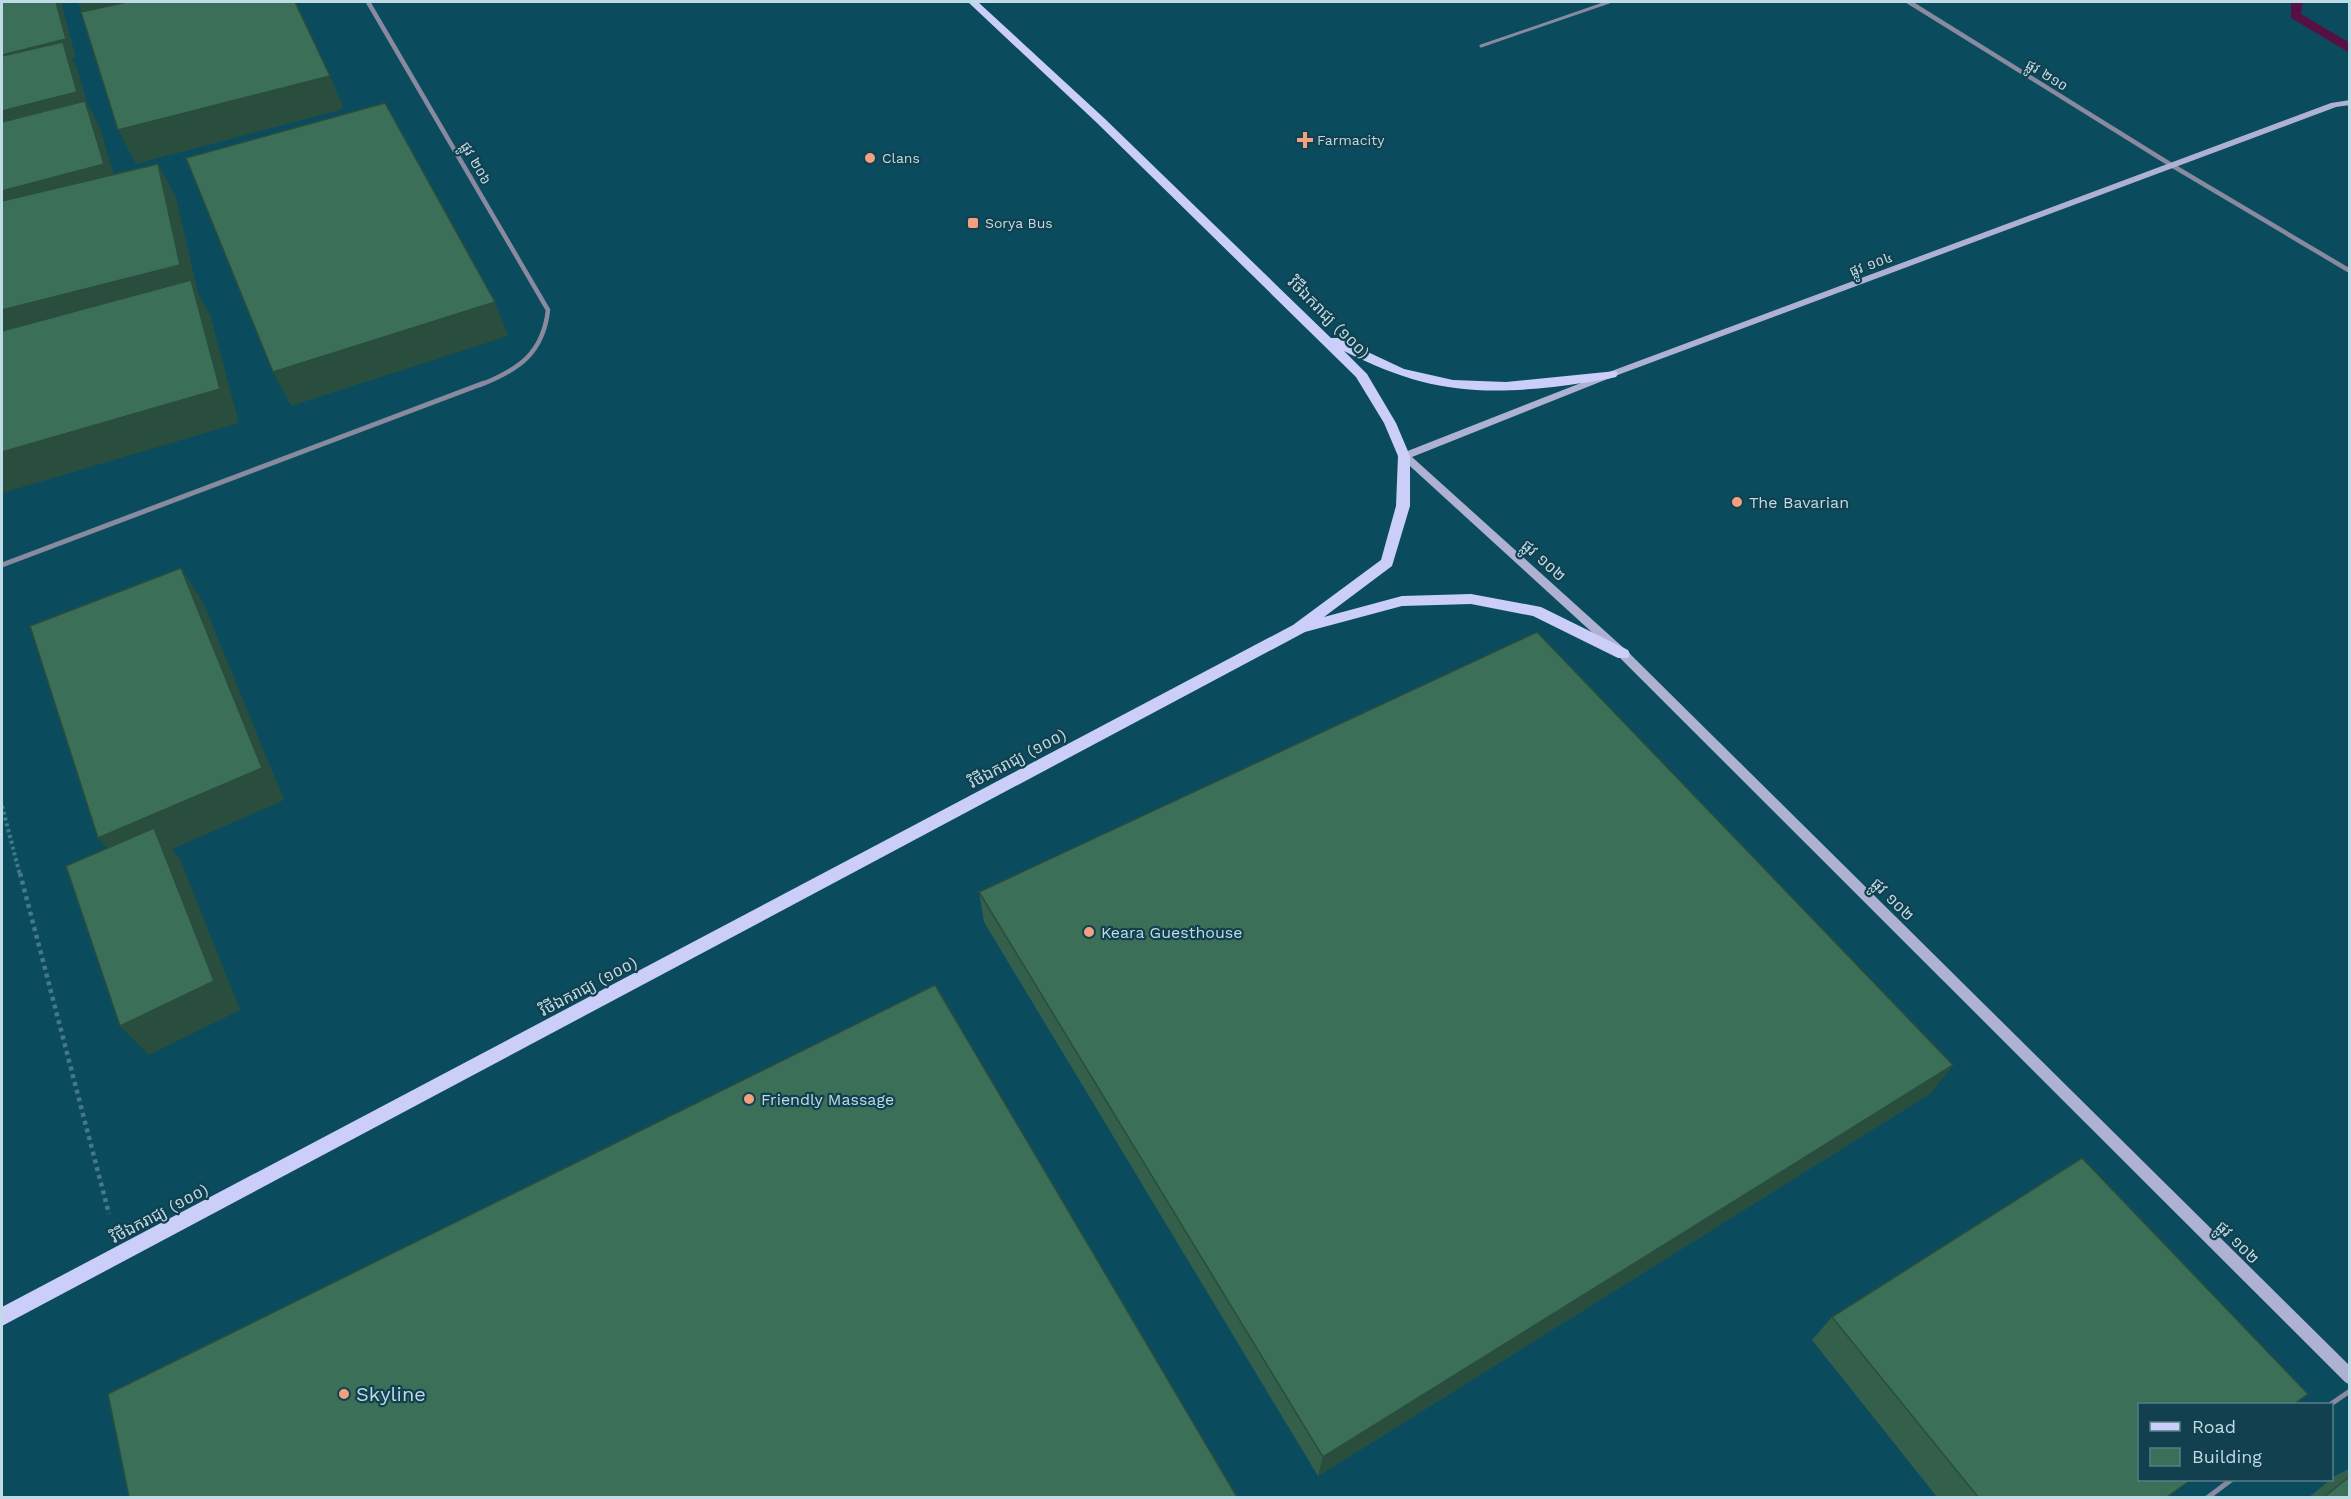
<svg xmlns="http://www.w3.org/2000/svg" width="2351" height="1499" font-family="'Work Sans','Noto Sans Khmer',sans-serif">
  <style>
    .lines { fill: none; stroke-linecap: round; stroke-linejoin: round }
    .stream { fill: #571043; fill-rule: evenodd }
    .path-far1 { stroke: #437989; stroke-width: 4; stroke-dasharray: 3 3; stroke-linecap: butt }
    .path { stroke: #437989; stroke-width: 4.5; stroke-dasharray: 4 4; stroke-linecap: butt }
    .lane-far1 { stroke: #898a9f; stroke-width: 3 }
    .lane { stroke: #898a9f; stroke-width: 5 }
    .street-far1 { stroke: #898a9f; stroke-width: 4.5 }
    .street { stroke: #898a9f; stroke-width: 5 }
    .secondary { fill: #aeb1d1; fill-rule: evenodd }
    .primary { fill: #cbcef8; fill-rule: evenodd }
    .wall { fill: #345f4b }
    .shaded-wall { fill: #2a4e3d }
    .building { fill: #3c6f57; stroke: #2a4e3d; stroke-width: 1.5 }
    .poi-dot { fill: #f2a080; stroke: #12404e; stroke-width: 2 }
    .labels { text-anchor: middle; stroke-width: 4.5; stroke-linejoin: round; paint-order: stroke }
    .far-street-label { font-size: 14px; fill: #bfdbe6; stroke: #12404e }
    .far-poi-label { font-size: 14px; fill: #bfdbe6; stroke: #12404e; text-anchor: start }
    .street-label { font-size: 16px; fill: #bfdbe6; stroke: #12404e }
    .poi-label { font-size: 16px; fill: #bfdbe6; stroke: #12404e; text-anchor: start }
    .near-poi-label { font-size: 20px; fill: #bfdbe6; stroke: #12404e; text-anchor: start }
  </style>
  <rect width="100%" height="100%" fill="#0a4c5e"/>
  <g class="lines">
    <polygon class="stream" points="2291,2 2303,2 2301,14 2350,43 2350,53 2291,18"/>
    <polyline class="path-far1" points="2,806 20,875"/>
    <polyline class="path" points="20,873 109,1214"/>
    <polyline class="lane-far1" points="1481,46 1609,2"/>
    <g class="lane">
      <polyline points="2331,1404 2350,1391"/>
      <polyline points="2207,1498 2231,1480"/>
    </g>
    <g class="street-far1">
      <path d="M368 2 548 310C543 354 518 370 480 385"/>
      <polyline points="1909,2 2173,166 2350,271"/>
    </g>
    <polyline class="street" points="2,565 484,383"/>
    <polygon class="secondary" points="2350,100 2350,105 2336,107 1615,376 1412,457 1627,651 2350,1366 2350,1385 2345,1382 1619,657 1399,456 1400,454 1609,372 2331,103"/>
    <path class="primary" d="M968 2H978L1104 118 1331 338H1338L1404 369 1453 380 1506 382 1616 371 1618 374 1616 377C1596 382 1574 384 1553 387 1469 396 1420 389 1344 351L1367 374 1396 423 1410 456V506L1392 566 1324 617 1402 596 1471 594 1541 607 1628 650 1630 654 1628 658H1618L1533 616 1471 604 1402 606 1305 632 2 1326V1307L1293 625 1381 560 1396 506 1398 456 1384 423 1356 377 1096 122Z"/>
  </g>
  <g class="wall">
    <polygon points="979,892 1931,1093 1318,1476 984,922"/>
    <polygon points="1832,1317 2167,1497 1937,1497 1812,1340"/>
    <polygon points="2349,1469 2349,1497 2309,1497 2335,1476"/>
  </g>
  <g class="shaded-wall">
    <polygon points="56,2 61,2 76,58 72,59 77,68 88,105 100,128 119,191 2,223 2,55"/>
    <polygon points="77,2 183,2 90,25"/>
    <polygon points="330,76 344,109 136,164 118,130"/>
    <polygon points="158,164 176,197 198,293 210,314 239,423 2,493 2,310"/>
    <polygon points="495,302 508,336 291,406 273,372"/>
    <polygon points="181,568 203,602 284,800 172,849 180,859 240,1010 149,1055 120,1026 126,869 98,838"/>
    <polygon points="1953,1065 1931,1093 1318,1476 1323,1457"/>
  </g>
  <g class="building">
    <polygon points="2,2 56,2 66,39 2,55"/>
    <polygon points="127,2 295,2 330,76 118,130 81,12"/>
    <polygon points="63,42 77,92 2,111 2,56"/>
    <polygon points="85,101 104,164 2,191 2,122"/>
    <polygon points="385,103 495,302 273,372 186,158"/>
    <polygon points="158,164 180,265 2,310 2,201"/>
    <polygon points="191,280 220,389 2,452 2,331"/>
    <polygon points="181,568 262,768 98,838 30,626"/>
    <polygon points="1537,632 1953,1065 1323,1457 979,892"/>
    <polygon points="154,828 214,981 120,1026 66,866"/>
    <polygon points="935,985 1237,1497 129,1497 108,1394"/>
    <polygon points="2082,1158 2308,1394 2294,1404 2139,1404 2139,1479 2192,1479 2167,1497 1978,1497 1832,1317"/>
    <polygon points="2349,1477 2349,1497 2324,1497"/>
  </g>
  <g class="poi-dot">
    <path d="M1302 131h6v6h6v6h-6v6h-6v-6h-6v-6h6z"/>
    <circle cx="870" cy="158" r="6"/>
    <rect x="967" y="217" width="12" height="12" rx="3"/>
    <circle cx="1737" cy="502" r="6"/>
    <circle cx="1089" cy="932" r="6"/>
    <circle cx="749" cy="1099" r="6"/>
    <circle cx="344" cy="1394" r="6"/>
  </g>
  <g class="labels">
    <g class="far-street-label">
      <text transform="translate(2047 75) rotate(32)" y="5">ផ្លូវ ២១០</text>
      <text transform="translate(476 163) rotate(60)" y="5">ផ្លូវ ២០៦</text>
      <text transform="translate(1871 264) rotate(-20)" y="5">ផ្លូវ ១០៤</text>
    </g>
    <g class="far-poi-label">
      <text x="1317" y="145">Farmacity</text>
      <text x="882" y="163">Clans</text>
      <text x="985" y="228">Sorya Bus</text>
    </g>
    <g class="street-label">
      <text transform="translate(1329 317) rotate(45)" y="6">វិថីឯករាជ្យ (១០០)</text>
      <text transform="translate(1544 560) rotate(42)" y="6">ផ្លូវ ១០២</text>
      <text transform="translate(1017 758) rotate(-28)" y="6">វិថីឯករាជ្យ (១០០)</text>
      <text transform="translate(1893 899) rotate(45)" y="6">ផ្លូវ ១០២</text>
      <text transform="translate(588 986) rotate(-28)" y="6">វិថីឯករាជ្យ (១០០)</text>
      <text transform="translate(159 1213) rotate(-28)" y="6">វិថីឯករាជ្យ (១០០)</text>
      <text transform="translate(2238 1242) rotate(45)" y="6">ផ្លូវ ១០២</text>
    </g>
    <g class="poi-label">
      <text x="1749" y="508">The Bavarian</text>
      <text x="1101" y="938">Keara Guesthouse</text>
      <text x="761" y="1105">Friendly Massage</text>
    </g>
    <g class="near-poi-label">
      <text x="356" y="1401">Skyline</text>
    </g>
  </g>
  <rect width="2351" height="1499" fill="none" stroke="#bfdbe6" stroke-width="6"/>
  <rect x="2138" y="1403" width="195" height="78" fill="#12404e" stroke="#577e8b" stroke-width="1.5"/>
  <rect x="2150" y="1422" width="30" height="9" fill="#cbcef8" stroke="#577e8b" stroke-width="1.5"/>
  <text x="2192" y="1433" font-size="18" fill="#bfdbe6">Road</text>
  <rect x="2150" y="1448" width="30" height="18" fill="#3c6f57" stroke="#577e8b" stroke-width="1.5"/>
  <text x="2192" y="1463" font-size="18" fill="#bfdbe6">Building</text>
</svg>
